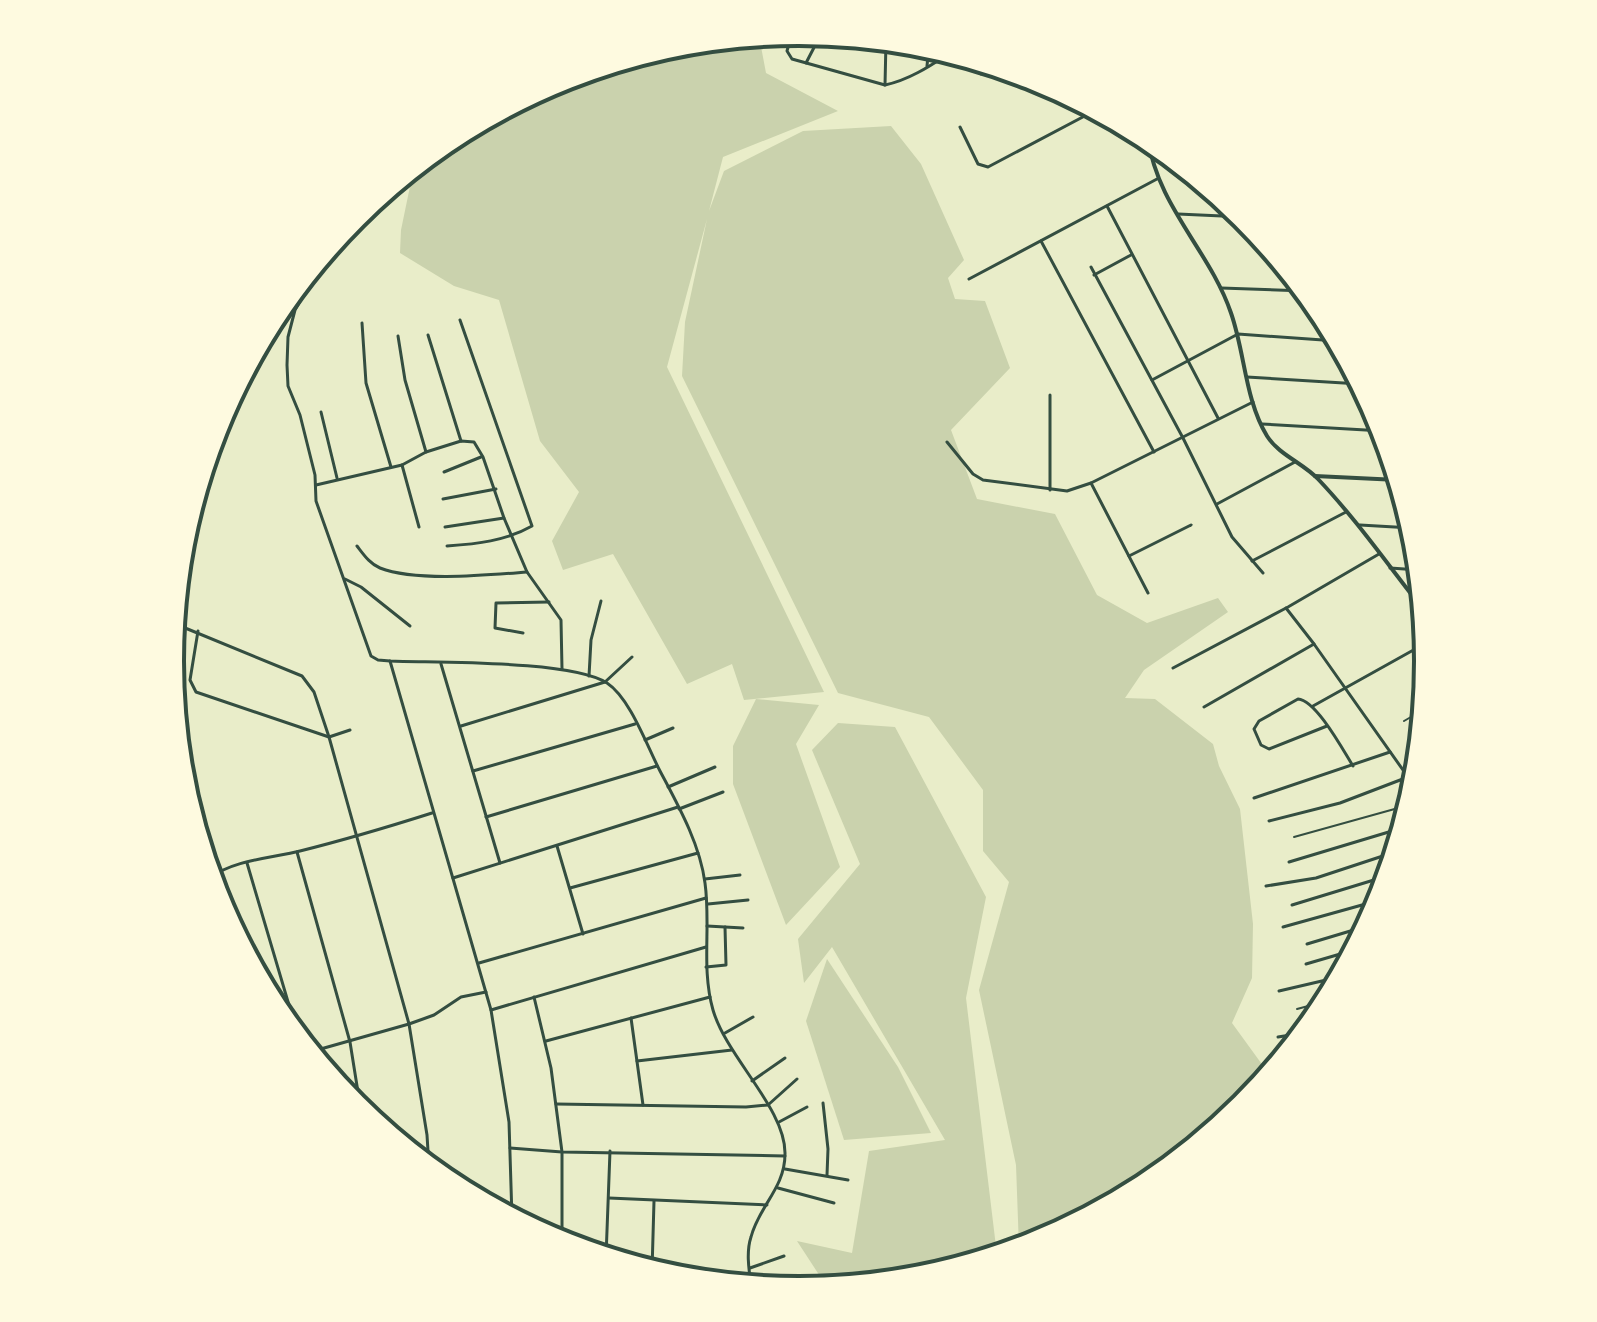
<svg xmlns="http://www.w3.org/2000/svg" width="1597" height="1322" font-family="Jost,sans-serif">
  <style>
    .green { fill: #cad2ad }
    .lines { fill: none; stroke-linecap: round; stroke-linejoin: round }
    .service { stroke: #344e41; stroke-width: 2 }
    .minor { stroke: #344e41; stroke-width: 3 }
    .tertiary { stroke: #344e41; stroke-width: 4 }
    .rim { fill: none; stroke: #344e41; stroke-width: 4 }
  </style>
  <rect width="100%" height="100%" fill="#e9edc9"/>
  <g class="green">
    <polygon points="759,36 766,73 838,111 723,157 709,211 724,171 803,131 891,126 921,164 964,260 948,278 955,299 985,301 1010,368 951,430 977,499 1055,514 1097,595 1147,623 1218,598 1228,612 1144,670 1125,698 1155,699 1213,744 1219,766 1240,809 1253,924 1252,978 1232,1023 1269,1074 1243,1106 1148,1184 1039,1242 1019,1248 1016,1165 979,990 1009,882 983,851 983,790 929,717 838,693 682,376 685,322 707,219 667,367 824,692 744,700 732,664 687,684 613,554 563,570 552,541 579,492 540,441 499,300 454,286 400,253 401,230 414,167 449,138 558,80 676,44"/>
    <polygon points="756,699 819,705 796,744 840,867 786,925 733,784 733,746"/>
    <polygon points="838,723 895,727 986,897 966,998 997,1255 921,1278 827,1287 797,1241 852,1253 869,1151 945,1140 832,947 804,983 798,939 860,864 812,750"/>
    <polygon points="827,959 898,1067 931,1133 844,1140 806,1021"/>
  </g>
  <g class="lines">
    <g class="service">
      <polyline points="1404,721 1423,710"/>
      <polyline points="1294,837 1409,805"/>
      <polyline points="1297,1009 1327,1001"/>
    </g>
    <g class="minor">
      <path d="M792 33 787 51 792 59 885 85C909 80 930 66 950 53"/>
      <polyline points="806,63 821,34"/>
      <polyline points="927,66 929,46"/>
      <polyline points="981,74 995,66"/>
      <polyline points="885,85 886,41"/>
      <polyline points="1083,103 1090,113"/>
      <polyline points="960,127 978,164 988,167 1096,110"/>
      <polyline points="1107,206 1218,418"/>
      <polyline points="1178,214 1244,217"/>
      <polyline points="1041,241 1154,452"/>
      <path d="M322 256 315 275 295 310 288 337 287 365 288 386 300 415 315 475 316 501 371 656 378 660 390 661C438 663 571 660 607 683 630 698 647 746 660 771 678 805 700 844 705 883 711 926 701 968 713 1010 727 1058 786 1109 785 1154 785 1188 759 1206 751 1237 746 1252 749 1270 751 1285"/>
      <polyline points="1091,267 1183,438 1232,537 1263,573"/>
      <polyline points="1094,275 1131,255"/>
      <polyline points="969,279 1157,179"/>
      <polyline points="1221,288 1305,291"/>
      <polyline points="362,323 366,383 391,467"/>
      <polyline points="428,335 461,441"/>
      <polyline points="398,336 405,380 426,452"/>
      <polyline points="1247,377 1360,384"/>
      <polyline points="1152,380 1238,334 1337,341"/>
      <polyline points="321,412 337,478"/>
      <polyline points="1262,424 1383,431"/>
      <polyline points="947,442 973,474 983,480 1067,491 1091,483 1253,402"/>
      <polyline points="402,465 419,527"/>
      <polyline points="444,472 481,457"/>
      <polyline points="1091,483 1148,593"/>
      <polyline points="316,485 402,465 426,452 461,441 474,442 483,457 504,518 527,572 561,620 562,669"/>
      <polyline points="1050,490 1050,395"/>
      <polyline points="443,499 496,489"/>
      <polyline points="1217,504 1295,462"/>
      <polyline points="1360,525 1412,528"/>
      <polyline points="445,527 504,518"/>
      <path d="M357 546C364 555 370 564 380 568 416 582 488 575 527 572"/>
      <path d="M447 546C476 544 506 541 532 526L460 320"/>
      <polyline points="1129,556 1191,525"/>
      <polyline points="1252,561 1346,512"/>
      <polyline points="1390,568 1419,570"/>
      <polyline points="345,579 361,587 410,626"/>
      <polyline points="1286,608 1314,644 1415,787"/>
      <polyline points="173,623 302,676 314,692 329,737 409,1024 427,1135 429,1167"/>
      <polyline points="198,631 190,680 196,692 329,737 350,730"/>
      <polyline points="523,633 495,628 496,603 549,602"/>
      <polyline points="390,661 491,1010 509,1122 512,1218"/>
      <polyline points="441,664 500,863"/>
      <polyline points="1173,668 1288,607 1379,554"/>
      <polyline points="589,676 591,640 601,601"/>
      <polyline points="1313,706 1426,643"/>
      <polyline points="1204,707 1314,644"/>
      <polyline points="461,726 605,682 632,657"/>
      <path d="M1327 726 1269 749 1261 745 1254 729 1259 721 1298 699C1316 700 1343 750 1353 766"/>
      <polyline points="645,740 673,728"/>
      <polyline points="473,771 635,724"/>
      <polyline points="668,787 715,767"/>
      <polyline points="1254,798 1390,752"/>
      <polyline points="679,809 723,792"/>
      <polyline points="486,817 657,766"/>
      <polyline points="1269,821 1340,803 1408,777"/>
      <polyline points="557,846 583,934"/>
      <polyline points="297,852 350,1042 361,1111"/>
      <polyline points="1289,862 1402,828"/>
      <polyline points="247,863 299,1039"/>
      <path d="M210 878C233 860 272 858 300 851 344 840 388 827 432 813"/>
      <polyline points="453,878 678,807"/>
      <polyline points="705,879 740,875"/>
      <polyline points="1266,886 1316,878 1395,852"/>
      <polyline points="570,888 698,853"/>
      <polyline points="708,904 748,900"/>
      <polyline points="1292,905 1387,876"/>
      <polyline points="707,926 743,928"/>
      <polyline points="1283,927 1380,900"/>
      <polyline points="1307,944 1367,926"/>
      <polyline points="479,963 706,898"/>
      <polyline points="1306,964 1354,950"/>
      <polyline points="706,967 726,965 725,927"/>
      <polyline points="1279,991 1339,977"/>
      <polyline points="534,997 551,1068 562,1152 562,1243"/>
      <polyline points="491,1010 706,947"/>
      <polyline points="631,1018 643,1105"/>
      <polyline points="725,1033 753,1017"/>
      <polyline points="1278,1037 1303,1033"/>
      <polyline points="546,1041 710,997"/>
      <polyline points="310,1052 409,1024 434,1015 461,997 486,992"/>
      <polyline points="637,1061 732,1050"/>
      <polyline points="752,1081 785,1058"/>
      <polyline points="823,1103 828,1149 827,1175"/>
      <polyline points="556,1104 746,1107 768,1105 797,1079"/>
      <polyline points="779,1122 807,1107"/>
      <polyline points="510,1148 562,1152 785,1156"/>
      <polyline points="785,1169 848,1180"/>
      <polyline points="778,1188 834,1203"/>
      <polyline points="609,1198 767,1205"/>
      <polyline points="606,1257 610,1151"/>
      <polyline points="750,1268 784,1256"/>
      <polyline points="652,1271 654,1201"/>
    </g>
    <g class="tertiary">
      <path d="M1148 138C1157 206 1210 251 1231 313 1245 353 1245 400 1267 436 1279 455 1303 463 1318 479 1356 519 1388 565 1422 608"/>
      <polyline points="1315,476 1398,480"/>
    </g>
  </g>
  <path d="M0 0H1597V1322H0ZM184 661a615 615 0 1 1 1230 0a615 615 0 1 1-1230 0Z" fill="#fefae0" fill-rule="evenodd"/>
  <path class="rim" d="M184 661a615 615 0 1 1 1230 0a615 615 0 1 1-1230 0Z"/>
</svg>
